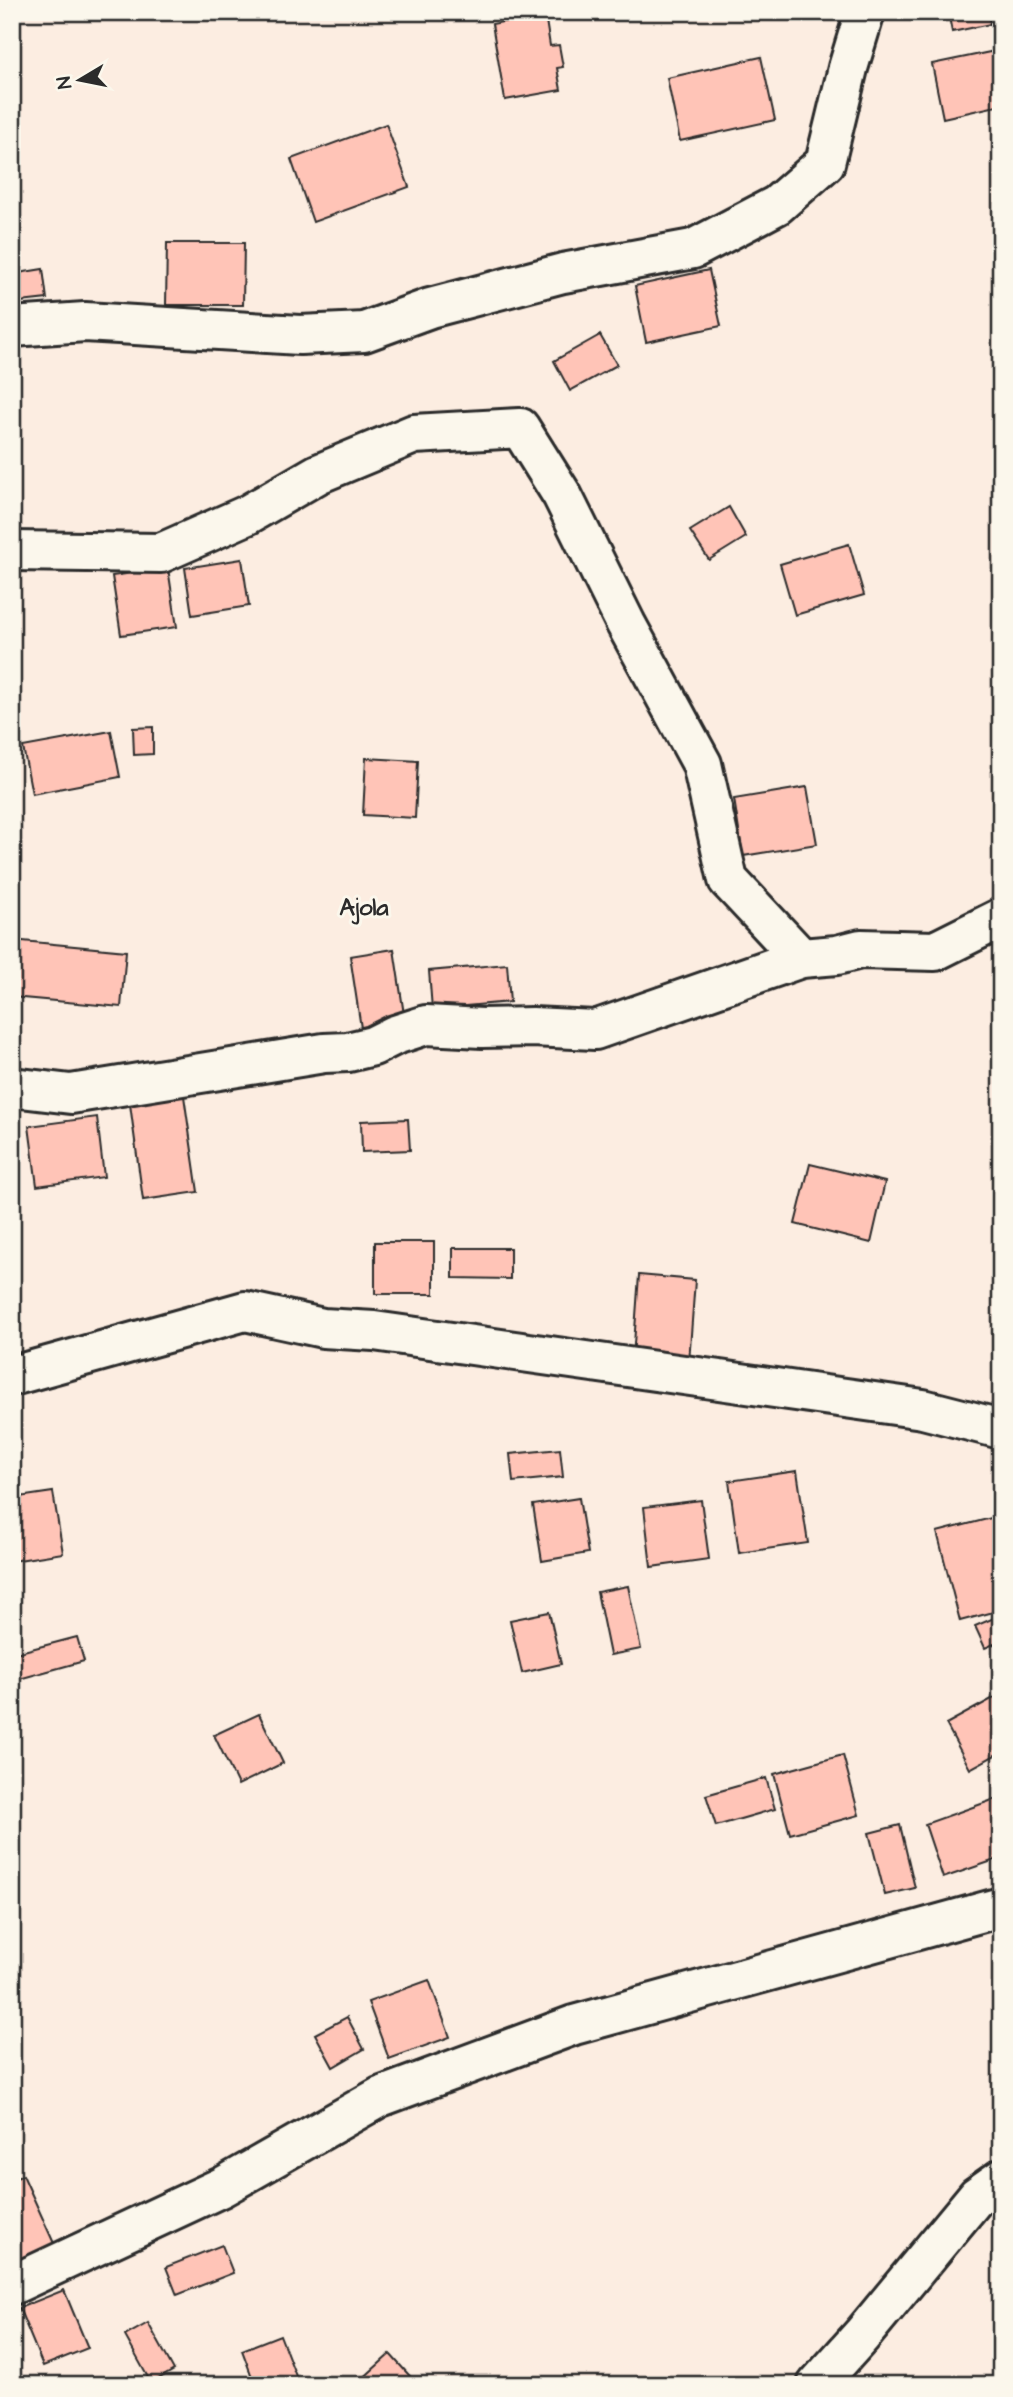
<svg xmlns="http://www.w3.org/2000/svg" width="1013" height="2397" font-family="'Architects Daughter',sans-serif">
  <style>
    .building { fill: #ffc4b7; stroke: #2b2b2b; stroke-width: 2 }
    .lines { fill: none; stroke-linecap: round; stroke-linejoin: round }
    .street-casing { stroke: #2b2b2b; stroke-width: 44 }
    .street { stroke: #fbf7ec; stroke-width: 38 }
    .labels { text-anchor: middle; stroke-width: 6; stroke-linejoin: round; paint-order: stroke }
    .quarter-label { font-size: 24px; font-weight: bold; fill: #2b2b2b; stroke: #fbf7ec }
  </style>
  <rect width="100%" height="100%" fill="#fcede1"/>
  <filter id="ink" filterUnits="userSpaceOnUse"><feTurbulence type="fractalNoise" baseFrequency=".0143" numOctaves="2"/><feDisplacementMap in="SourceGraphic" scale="14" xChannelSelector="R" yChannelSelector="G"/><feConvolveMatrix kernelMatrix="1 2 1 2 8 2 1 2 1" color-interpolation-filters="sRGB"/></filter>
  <g filter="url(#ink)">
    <g class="building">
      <polygon points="948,12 988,12 990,24 952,32"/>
      <polygon points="545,14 550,46 559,45 563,67 557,68 561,90 505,100 492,24"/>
      <polygon points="995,51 1001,77 1001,105 943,118 932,64"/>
      <polygon points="761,57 775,120 680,141 667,78"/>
      <polygon points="386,124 409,187 313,222 291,159"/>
      <polygon points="167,243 244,243 243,305 166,305"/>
      <polygon points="43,269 47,299 12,303 12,274"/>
      <polygon points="709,270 721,326 646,342 635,286"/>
      <polygon points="600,335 617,365 570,391 554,361"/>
      <polygon points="729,507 746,537 709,560 690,531"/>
      <polygon points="849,544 864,595 795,615 780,564"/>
      <polygon points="242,559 249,606 192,615 185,568"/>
      <polygon points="168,568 177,627 121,635 112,576"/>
      <polygon points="153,727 153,754 134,755 133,728"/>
      <polygon points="111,731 120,777 32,794 23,747"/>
      <polygon points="366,758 418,761 415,818 363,815"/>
      <polygon points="807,787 817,844 743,856 734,799"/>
      <polygon points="12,940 126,951 121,1007 12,997"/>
      <polygon points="394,949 405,1021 361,1028 350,956"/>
      <polygon points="507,964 510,1002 432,1009 429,971"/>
      <polygon points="184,1096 198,1192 143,1200 130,1104"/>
      <polygon points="97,1117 104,1177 37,1186 29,1126"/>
      <polygon points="408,1119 410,1150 362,1152 361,1121"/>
      <polygon points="810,1164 885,1182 871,1243 795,1224"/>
      <rect x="375" y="1242" width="59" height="52"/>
      <polygon points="453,1248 510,1248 510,1279 453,1278"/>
      <polygon points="639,1275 695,1280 689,1362 633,1358"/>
      <polygon points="560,1449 563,1477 513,1482 510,1454"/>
      <polygon points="797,1471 808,1543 739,1553 729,1481"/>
      <polygon points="53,1492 63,1553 12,1561 12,1498"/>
      <polygon points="579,1498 588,1553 542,1561 533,1505"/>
      <polygon points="701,1500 709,1559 651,1567 644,1507"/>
      <polygon points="999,1516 1001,1610 960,1621 937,1532"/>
      <polygon points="628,1586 641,1649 610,1655 597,1592"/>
      <polygon points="549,1612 561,1664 522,1673 510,1620"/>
      <polygon points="994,1618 1001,1635 1001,1641 985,1648 975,1626"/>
      <polygon points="77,1637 84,1661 12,1681 12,1654"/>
      <polygon points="1001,1694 1001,1752 970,1769 946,1724"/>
      <polygon points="259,1714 283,1763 238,1785 214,1735"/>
      <polygon points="843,1755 859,1815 790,1834 774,1774"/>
      <polygon points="766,1778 775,1809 716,1826 706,1795"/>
      <polygon points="1001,1797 1001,1858 943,1878 925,1824"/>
      <polygon points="900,1825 915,1888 885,1895 869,1833"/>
      <polygon points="429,1980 450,2037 389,2059 368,2002"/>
      <polygon points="347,2017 364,2049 333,2067 315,2034"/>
      <polygon points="23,2175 57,2250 12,2270 12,2180"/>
      <polygon points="222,2245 233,2273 177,2295 166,2267"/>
      <polygon points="64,2290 88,2348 43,2366 19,2308"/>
      <polygon points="148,2323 174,2370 151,2383 125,2336"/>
      <polygon points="280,2335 299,2384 255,2385 242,2350"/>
      <polygon points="390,2354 418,2385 361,2385 359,2382"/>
    </g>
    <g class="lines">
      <g class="street-casing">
        <g id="street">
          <polyline points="12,327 85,322 300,335 364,332 430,308 563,273 693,249 777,205 825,163 848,68 865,12"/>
          <polyline points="12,551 161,553 247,515 318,474 414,434 520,428 562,495 626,624 702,764 728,880 801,958"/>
          <polyline points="12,1087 71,1094 324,1053 348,1052 373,1046 395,1035 426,1025 482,1028 532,1027 595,1030 801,958 837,955 861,949 935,951 1001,918"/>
          <polyline points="12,1376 245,1311 323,1328 374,1331 923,1409 1001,1429"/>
          <polyline points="12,2285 222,2187 380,2097 574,2025 1001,1907"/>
          <polyline points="817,2385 862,2335 977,2196 1001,2179"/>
        </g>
      </g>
      <use href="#street" class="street"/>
    </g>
  </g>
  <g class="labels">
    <g class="quarter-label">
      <text x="364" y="915">Ajola</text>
    </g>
  </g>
  <rect width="1013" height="2397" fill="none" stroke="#fbf7ec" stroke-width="42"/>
  <rect x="21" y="21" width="971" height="2355" fill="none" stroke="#2b2b2b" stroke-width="2.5" filter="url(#ink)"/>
  <g transform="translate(80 80) rotate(260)" stroke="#fbf7ec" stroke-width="5" paint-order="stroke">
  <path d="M0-5L12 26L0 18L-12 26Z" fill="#2b2b2b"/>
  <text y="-10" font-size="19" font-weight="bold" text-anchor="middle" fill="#2b2b2b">N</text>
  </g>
</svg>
